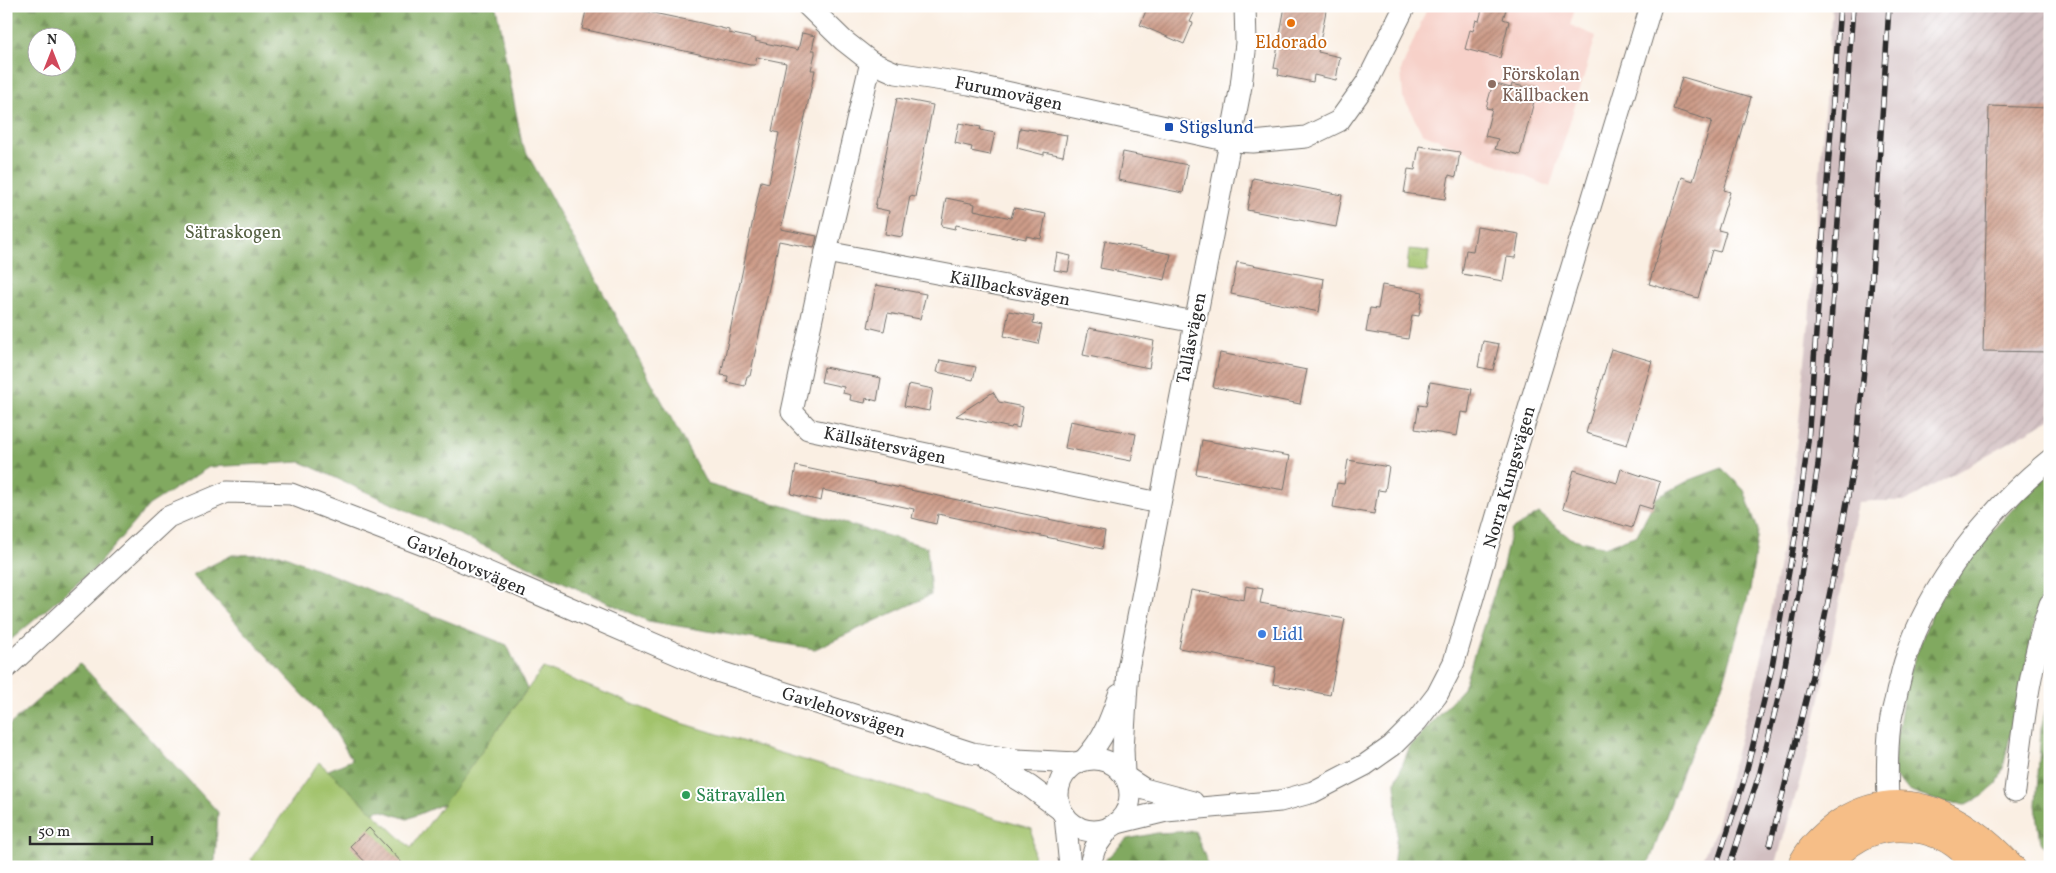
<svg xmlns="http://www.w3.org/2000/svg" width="2056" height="873" font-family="Vollkorn,serif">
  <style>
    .built { fill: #f7d1c9 }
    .industrial { fill: url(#industrial-furrows) }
    .railway { fill: #d2bfc1 }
    .grass { fill: url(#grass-tufts); stroke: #66774c }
    .forest { fill: url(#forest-firs); stroke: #566a46; fill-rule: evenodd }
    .garden { fill: #a2c36c; stroke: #66774c }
    .building { fill: url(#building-hatch) }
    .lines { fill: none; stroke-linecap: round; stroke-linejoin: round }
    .minor-casing { stroke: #73706b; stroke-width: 23 }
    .major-casing { stroke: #73706b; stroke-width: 29 }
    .minor { stroke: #fff; stroke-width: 21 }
    .major { stroke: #f6be87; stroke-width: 28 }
    .rail-casing { stroke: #2b2b2b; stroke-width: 5.5 }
    .rail { stroke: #fff; stroke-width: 4; stroke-dasharray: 11; stroke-linecap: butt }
    .food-dot { fill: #e8710a; stroke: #fff; stroke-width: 2 }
    .education-dot { fill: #8d6e63; stroke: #fff; stroke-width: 2 }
    .transit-dot { fill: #1a4fb4; stroke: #fff; stroke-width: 2 }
    .shop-dot { fill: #3f7fe0; stroke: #fff; stroke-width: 2 }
    .leisure-dot { fill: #2e9e5b; stroke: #fff; stroke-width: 2 }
    .labels { text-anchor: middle; stroke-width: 4; stroke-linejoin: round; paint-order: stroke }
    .food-label { font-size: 18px; fill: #c56008; stroke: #fff }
    .education-label { font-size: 18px; fill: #785e54; stroke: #fff; text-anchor: start }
    .street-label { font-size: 18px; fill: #2b2b2b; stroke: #fff }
    .transit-label { font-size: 18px; fill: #164399; stroke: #fff; text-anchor: start }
    .park-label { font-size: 18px; fill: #556042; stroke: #fff }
    .shop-label { font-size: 18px; fill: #366cbe; stroke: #fff; text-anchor: start }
    .leisure-label { font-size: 18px; fill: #27864d; stroke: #fff; text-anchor: start }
  </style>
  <defs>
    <pattern id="industrial-furrows" width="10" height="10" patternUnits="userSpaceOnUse" patternTransform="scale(1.25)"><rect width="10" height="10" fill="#d2bfc1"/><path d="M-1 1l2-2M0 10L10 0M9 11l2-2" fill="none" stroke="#b4a4a6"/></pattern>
    <pattern id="grass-tufts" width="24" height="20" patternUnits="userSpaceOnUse" patternTransform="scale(1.25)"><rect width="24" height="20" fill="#a2c36c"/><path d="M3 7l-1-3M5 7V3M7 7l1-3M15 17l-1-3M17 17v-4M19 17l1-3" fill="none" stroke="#849f59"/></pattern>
    <pattern id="forest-firs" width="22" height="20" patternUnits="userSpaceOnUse" patternTransform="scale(1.25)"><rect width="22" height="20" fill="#81a960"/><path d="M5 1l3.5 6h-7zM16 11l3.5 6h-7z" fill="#6a8a4f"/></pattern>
    <pattern id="building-hatch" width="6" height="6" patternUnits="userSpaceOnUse" patternTransform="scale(1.25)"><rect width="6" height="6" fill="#cd9c89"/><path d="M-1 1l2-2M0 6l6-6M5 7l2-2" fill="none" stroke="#a77f70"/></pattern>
  </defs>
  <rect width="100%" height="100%" fill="#fff"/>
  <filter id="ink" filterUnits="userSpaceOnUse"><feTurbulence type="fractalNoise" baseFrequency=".02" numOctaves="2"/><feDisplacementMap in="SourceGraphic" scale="10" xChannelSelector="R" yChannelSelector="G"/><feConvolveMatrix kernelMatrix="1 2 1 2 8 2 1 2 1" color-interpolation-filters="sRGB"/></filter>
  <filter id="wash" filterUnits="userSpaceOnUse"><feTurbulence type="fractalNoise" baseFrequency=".0096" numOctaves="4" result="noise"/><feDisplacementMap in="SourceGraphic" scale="20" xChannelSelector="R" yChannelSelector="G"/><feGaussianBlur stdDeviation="1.12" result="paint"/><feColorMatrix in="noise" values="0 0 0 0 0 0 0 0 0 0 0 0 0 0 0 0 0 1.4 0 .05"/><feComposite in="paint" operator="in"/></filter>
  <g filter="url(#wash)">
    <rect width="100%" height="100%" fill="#faefe3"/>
    <polygon class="built" points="1428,6 1576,6 1570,25 1596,36 1550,187 1422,133 1403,97 1401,70"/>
    <polygon class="industrial" points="1916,6 2050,6 2050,419 1906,501 1873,501 1906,167"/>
    <polygon class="railway" points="1832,6 1916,6 1906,167 1873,501 1858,502 1828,661 1808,752 1775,867 1720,867 1709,864 1703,856 1715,832 1762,656 1791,499 1809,322"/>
    <polygon class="grass" points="1409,249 1429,251 1427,272 1407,270"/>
    <g class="forest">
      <path d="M6 6H496L522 144 707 484 927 547 931 595 815 649 648 621 301 462 209 467 149 505 94 569 6 644ZM38 38H68V68H38Z"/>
      <polygon points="1722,468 1744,490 1758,530 1750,590 1724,681 1684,767 1649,863 1591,867 1393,867 1397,832 1396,781 1409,748 1463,688 1503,566 1511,530 1539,513 1570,538 1604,547 1637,535 1656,498 1690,480"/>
      <polygon points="2050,473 2050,571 2042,591 2003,768 1997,784 1984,795 1967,804 1945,803 1919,795 1908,789 1895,777 1894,756 1906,681 1935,605 1989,534 2026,495"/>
      <polygon points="280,554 507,645 527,689 497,731 507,742 465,795 407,819 380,810 336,825 319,774 352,760 331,725 192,575 232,555"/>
      <polygon points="80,663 218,812 215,861 209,867 6,867 6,728"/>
      <polygon points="2048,699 2050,699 2050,850 2041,843 2036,805 2041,729"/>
      <polygon points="1195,831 1209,867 1105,867 1106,859 1127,839 1157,833"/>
    </g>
    <polygon class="garden" points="543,668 675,721 1032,829 1034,867 256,867 251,859 319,762 411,848"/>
    <g id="blocks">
      <g class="building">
        <polygon points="587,6 620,6 701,23 729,30 729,33 756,39 755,41 798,50 802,33 815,36 812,50 815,50 815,54 811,70 815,70 781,229 817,236 814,248 779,241 750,376 747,376 745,386 727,382 728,376 721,375 761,181 769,183 779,133 772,131 786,63 757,57 755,65 750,65 582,29"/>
        <polygon points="1148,6 1197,6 1190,22 1193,23 1184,44 1140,25"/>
        <polygon points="1285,6 1327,6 1318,52 1340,57 1336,80 1314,75 1313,82 1278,75 1279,69 1274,68"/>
        <polygon points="1483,6 1507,6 1503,19 1509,21 1500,58 1465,49 1470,30 1473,31 1476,20 1479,21"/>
        <polygon points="1682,77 1751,97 1724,190 1730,192 1718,230 1726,232 1720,252 1712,250 1698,298 1649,284 1682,177 1693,181 1712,121 1673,109"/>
        <polygon points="1493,83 1511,88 1512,84 1537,90 1520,155 1495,149 1498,139 1485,136 1492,109 1486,108"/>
        <polygon points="897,98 933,105 915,197 910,196 902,237 885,234 889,211 875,208"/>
        <polygon points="1989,106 2050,108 2050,352 1983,351"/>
        <polygon points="959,123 981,127 980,130 995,133 990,155 971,151 972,147 955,143"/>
        <polygon points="1020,128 1067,135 1063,156 1044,152 1044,155 1017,148"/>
        <polygon points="1419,146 1460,152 1456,177 1449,175 1445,199 1404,193 1408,169 1415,170"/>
        <polygon points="1123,152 1188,165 1183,193 1118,180"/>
        <polygon points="1253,178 1342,195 1336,227 1247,210"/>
        <polygon points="946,198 975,204 974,210 1011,218 1014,208 1046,214 1041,239 1026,236 1026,239 956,225 955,229 941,226"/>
        <polygon points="1477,227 1519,234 1515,258 1507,257 1503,281 1462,274 1466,250 1473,251"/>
        <polygon points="1105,241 1171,254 1165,280 1100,268"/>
        <polygon points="1057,253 1071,256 1068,272 1054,270"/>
        <polygon points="1237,262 1324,279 1319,312 1231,294"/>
        <polygon points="876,285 926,294 920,319 888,313 884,331 868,327"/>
        <polygon points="1382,285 1423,292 1419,316 1412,315 1408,339 1366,332 1370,308 1378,309"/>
        <polygon points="1009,311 1034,316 1033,323 1042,325 1038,344 1004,336"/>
        <polygon points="1089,328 1154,341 1149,368 1083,355"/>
        <polygon points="1483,341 1499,344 1493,370 1478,367"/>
        <polygon points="1611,349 1652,361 1627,445 1586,433"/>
        <polygon points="1220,353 1307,370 1300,404 1213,387"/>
        <polygon points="940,360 976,367 973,380 937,372"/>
        <polygon points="824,367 881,378 877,401 866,398 865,403 850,400 851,395 843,393 844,387 821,382"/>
        <polygon points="1430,382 1472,389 1468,413 1461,412 1457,436 1415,429 1419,405 1426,406"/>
        <polygon points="909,384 933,389 929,411 904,406"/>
        <polygon points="993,392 999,402 1023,407 1019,428 1012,426 1011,428 956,416"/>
        <polygon points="1070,421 1136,434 1131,461 1065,448"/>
        <polygon points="1202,440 1290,456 1284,490 1196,474"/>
        <polygon points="1348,460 1389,467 1385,491 1378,490 1374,514 1333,507 1337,483 1344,484"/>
        <polygon points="796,466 1105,531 1102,549 938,514 936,524 912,518 914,509 823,490 821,501 791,494"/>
        <polygon points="1621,469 1660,482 1652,509 1639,505 1632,528 1563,508 1574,470 1617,483"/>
        <polygon points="1246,586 1263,589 1260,603 1345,619 1330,695 1273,684 1276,667 1179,648 1191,590 1244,600"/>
        <polygon points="369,828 406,867 370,867 350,846"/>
      </g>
    </g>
  </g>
  <g filter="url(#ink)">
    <use href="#blocks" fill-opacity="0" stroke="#73706b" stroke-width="1"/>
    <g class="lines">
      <g class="minor-casing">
        <g id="minor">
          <polyline points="808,6 843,40 871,62 896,73 969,84 1230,141 1253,142 1306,137 1339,121 1367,82 1405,6"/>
          <polyline points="871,62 826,252 792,412 808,429 1159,503"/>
          <polyline points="826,252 1195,322"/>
          <polyline points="6,668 168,517 227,492 291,494 434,549 714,670 972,753 1017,760 1077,763"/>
          <circle cx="1094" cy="795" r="36"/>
          <path d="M1085 759C1104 738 1110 721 1119 695"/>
          <polyline points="988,761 1029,786 1061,810"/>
          <polyline points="1124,774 1123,748 1128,669 1241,86 1246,43 1245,6"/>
          <polyline points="1127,778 1144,789 1193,802"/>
          <path d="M2015 791C2023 728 2029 664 2050 604"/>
          <polyline points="1065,816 1070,867"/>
          <path d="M1889 820C1887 788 1886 757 1890 725 1891 714 1895 703 1897 692 1900 681 1902 669 1906 658 1929 585 1990 508 2050 460"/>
          <polyline points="1117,823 1166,811 1280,801 1313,792 1365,765 1392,746 1417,721 1437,695 1454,662 1513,461 1651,6"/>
          <polyline points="1089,867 1095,848 1110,827"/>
        </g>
      </g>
      <g class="major-casing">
        <g id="major">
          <path d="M1801 867C1809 849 1826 833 1842 822 1906 782 1966 819 2011 867"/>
          <path d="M1825 867C1835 855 1847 844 1860 837 1897 817 1956 829 1976 867"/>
        </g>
      </g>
      <use href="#minor" class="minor"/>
      <use href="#major" class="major"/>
      <g class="rail-casing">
        <g id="rail">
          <polyline points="1770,845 1816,660 1838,552 1856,451 1870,308 1889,6"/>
          <polyline points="1716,867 1744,781 1771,672 1796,532 1808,442 1840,6"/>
          <polyline points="1729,867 1760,772 1781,687 1799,589 1818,465 1830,337 1853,6"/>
        </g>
      </g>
      <use href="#rail" class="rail"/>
    </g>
  </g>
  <circle class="food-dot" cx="1291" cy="23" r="5"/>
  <circle class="education-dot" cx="1492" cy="84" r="5"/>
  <rect class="transit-dot" x="1164" y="122" width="10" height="10" rx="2.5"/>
  <circle class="shop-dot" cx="1262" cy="634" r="5"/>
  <circle class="leisure-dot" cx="686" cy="795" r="5"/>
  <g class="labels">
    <g class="food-label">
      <text x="1291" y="48">Eldorado</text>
    </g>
    <g class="education-label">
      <text x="1502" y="80">Förskolan<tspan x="1502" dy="21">Källbacken</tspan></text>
    </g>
    <g class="street-label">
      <text transform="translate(1009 93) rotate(12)" y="6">Furumovägen</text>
      <text transform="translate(1010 288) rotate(11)" y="6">Källbacksvägen</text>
      <text transform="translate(1191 338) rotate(-79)" y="6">Tallåsvägen</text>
      <text transform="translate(885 445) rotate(12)" y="6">Källsätersvägen</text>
      <text transform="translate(1509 477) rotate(-74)" y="6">Norra Kungsvägen</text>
      <text transform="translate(467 565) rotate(23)" y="6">Gavlehovsvägen</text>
      <text transform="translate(844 712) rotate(18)" y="6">Gavlehovsvägen</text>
    </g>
    <g class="transit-label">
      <text x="1179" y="133">Stigslund</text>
    </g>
    <g class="park-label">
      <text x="233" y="238">Sätraskogen</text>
    </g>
    <g class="shop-label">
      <text x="1272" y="640">Lidl</text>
    </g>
    <g class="leisure-label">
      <text x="696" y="801">Sätravallen</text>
    </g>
  </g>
  <rect width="2056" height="873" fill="none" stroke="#fff" stroke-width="25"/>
  <g transform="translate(52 52)"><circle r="24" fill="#ffffff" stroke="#aaaaaa"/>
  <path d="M0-4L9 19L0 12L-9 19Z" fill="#d1495b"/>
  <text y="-8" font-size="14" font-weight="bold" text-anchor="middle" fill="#2b2b2b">N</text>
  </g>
  <path d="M30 836v8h122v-8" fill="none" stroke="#2b2b2b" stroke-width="2.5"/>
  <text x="38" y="836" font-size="15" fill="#2b2b2b" stroke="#ffffff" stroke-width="4" paint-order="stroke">50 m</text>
</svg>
